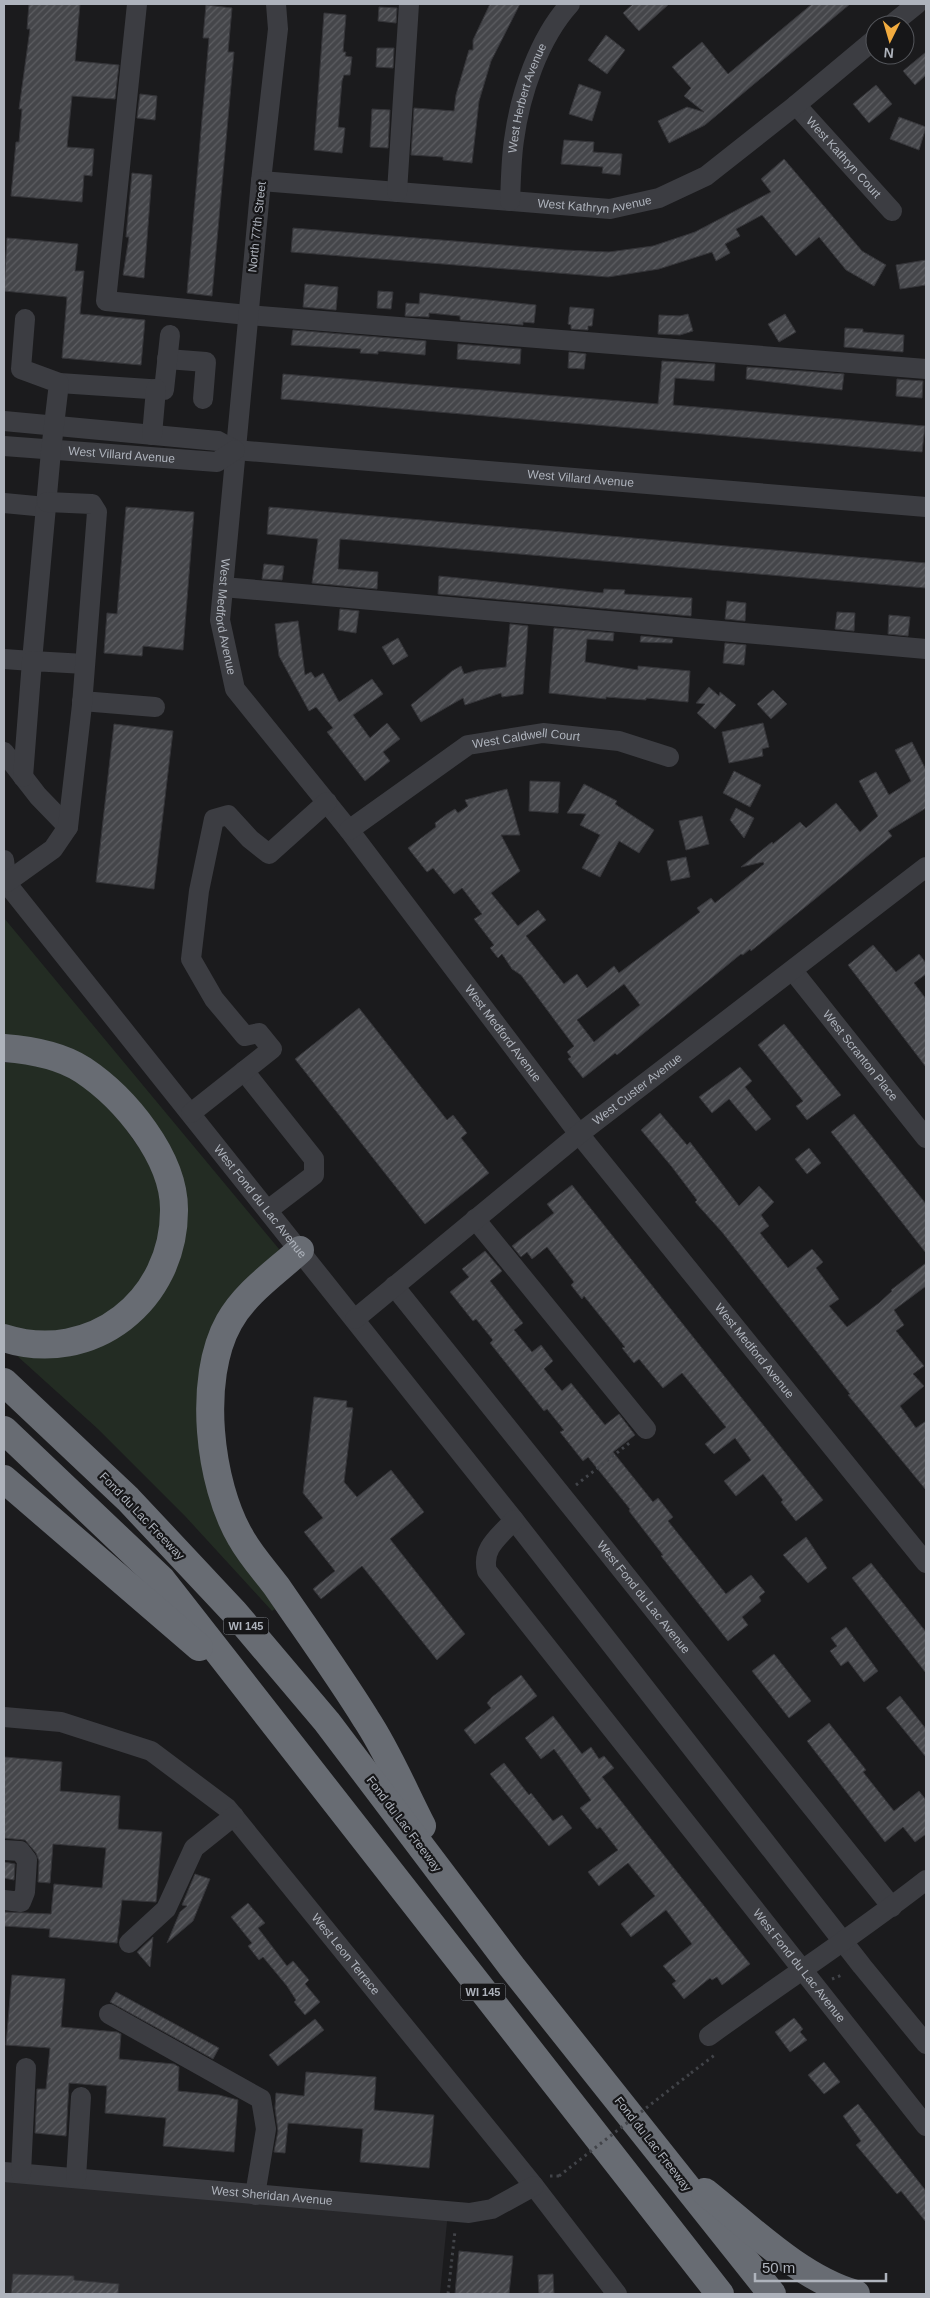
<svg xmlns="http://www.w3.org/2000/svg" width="930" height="2298" font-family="Arial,sans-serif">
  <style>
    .built { fill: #27272a }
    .green { fill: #232c23 }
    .building { fill: url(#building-hatch); stroke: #353539; fill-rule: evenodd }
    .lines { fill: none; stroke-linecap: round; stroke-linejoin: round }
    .path { stroke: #424449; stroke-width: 3; stroke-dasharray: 2.5 4; stroke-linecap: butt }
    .minor { stroke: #3c3d42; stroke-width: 20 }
    .highway { stroke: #686c73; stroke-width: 28 }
    .path-bridge { stroke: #424449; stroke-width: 3; stroke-dasharray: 2.5 4; stroke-linecap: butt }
    .labels { text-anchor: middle; stroke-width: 4.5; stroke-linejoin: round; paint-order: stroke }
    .shield { fill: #161618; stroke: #80848b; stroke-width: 1 }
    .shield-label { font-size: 11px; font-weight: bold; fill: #aeb3bc }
    .street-label { font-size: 12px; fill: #aeb3bc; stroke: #161618 }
  </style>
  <defs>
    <pattern id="building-hatch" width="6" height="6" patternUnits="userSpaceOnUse" patternTransform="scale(1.25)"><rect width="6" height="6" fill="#45464a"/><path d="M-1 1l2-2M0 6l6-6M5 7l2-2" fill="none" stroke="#5d5e62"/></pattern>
  </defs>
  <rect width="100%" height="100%" fill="#1b1b1d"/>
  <polygon class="built" points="4,2173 448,2212 440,2294 4,2294"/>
  <g class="green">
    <polygon points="4,918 279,1249 278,1257 217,1329 231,1534 275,1609 272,1611 185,1516 98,1429 15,1354 16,1352 98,1345 180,1236 127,1102 4,1044"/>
    <polygon points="16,1062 41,1066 74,1079 97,1097 121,1122 151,1165 161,1193 163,1240 123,1310 67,1337 4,1326 4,1063"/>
  </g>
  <g class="building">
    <polygon points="29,4 80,4 75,61 119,65 115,99 72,96 67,147 94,149 92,176 84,175 82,202 11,196 16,142 19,142 22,109 19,109 30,29 27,29"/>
    <polygon points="490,4 520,4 491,61 479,101 472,163 443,160 443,157 411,155 414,108 454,111 456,95 469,50 473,50 473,40"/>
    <polygon points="633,4 669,4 639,31 623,13"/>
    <polygon points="812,4 850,4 705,125 669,143 658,121 687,107 704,112 684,96 691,88 672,67 702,42 728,74"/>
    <polygon points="206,5 232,8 228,52 234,52 212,296 187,293 209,38 203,38"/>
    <polygon points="379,7 397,8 396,23 378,21"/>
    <polygon points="324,13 346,15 343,52 346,52 345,56 352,57 350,75 344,75 342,81 338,127 345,128 342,153 314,150"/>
    <polygon points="606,35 625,50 607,74 588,60"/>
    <polygon points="377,48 394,48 393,68 376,67"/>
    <polygon points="926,52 926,75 915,85 903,71"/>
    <polygon points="579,84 601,92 592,121 569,114"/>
    <polygon points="876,85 892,104 869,123 853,104"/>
    <polygon points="140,94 157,96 155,120 137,118"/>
    <polygon points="372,109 390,110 388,148 370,147"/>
    <polygon points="899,117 926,127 919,150 890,139"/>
    <polygon points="564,140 594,142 593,152 622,154 620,175 602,173 603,167 561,164"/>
    <polygon points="784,159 862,251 886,265 874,286 846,270 819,237 796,256 762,215 736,229 740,236 725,244 730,253 716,261 712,252 659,269 608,277 291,252 293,228 565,250 609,252 653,246 695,232 771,192 761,179"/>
    <polygon points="132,173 152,175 144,278 123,275 129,237 126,237"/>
    <polygon points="7,238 78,244 75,271 84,271 80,314 145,320 141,365 62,358 67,297 4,291"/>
    <polygon points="926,260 926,285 900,289 896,265"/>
    <polygon points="305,284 338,287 336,310 303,307"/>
    <polygon points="378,291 393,292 391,309 377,308"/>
    <polygon points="420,293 536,305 534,323 523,322 523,325 460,320 460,316 429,313 429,317 405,316 406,303 419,304"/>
    <polygon points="570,307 594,309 592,326 588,326 588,330 571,329 571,325 568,324"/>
    <polygon points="688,314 693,331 680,335 658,334 659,315 680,316"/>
    <polygon points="785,314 796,332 779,342 768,324"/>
    <polygon points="845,328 863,329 863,332 904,335 903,352 844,347"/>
    <polygon points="293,330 426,341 425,355 378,351 378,354 360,353 361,349 291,345"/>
    <polygon points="458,344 521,349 520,364 457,359"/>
    <polygon points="569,352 586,354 584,369 568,368"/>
    <polygon points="662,361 715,364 714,381 675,378 673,405 925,426 922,452 281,399 283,374 658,404"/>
    <polygon points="747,367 844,374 842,390 746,379"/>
    <polygon points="897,379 923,381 922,398 896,396"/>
    <polygon points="126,507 194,512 183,650 143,646 142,656 104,653 107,613 117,614"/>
    <polygon points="269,507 926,563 926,588 340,539 338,569 378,572 377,589 312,583 318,539 267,534"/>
    <polygon points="264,564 284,566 282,580 262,579"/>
    <polygon points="439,576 603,593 604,589 625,590 624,594 692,598 691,616 438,594"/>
    <polygon points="727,601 746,603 745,621 725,619"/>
    <polygon points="340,609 359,611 356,633 338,630"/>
    <polygon points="837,612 855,613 854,631 835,629"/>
    <polygon points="889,615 910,617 908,636 888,634"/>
    <polygon points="298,621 305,675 311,672 315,678 323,673 339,702 372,679 383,694 353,715 370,738 387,723 400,739 383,752 390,761 365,781 327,732 333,728 316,707 309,711 279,656 275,624"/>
    <polygon points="510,624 528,626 523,694 502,697 501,693 465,705 463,698 421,722 411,705 452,671 461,666 464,674 478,670 506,667"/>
    <polygon points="554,628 614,633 613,641 587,639 585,662 638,670 638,666 690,671 688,702 646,698 646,700 606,697 606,699 549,693"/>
    <polygon points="641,636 673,639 672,643 640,642"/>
    <polygon points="398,638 408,656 393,665 382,647"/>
    <polygon points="725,643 746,645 744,665 723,663"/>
    <polygon points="709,687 719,696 720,692 736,705 715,729 697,713 705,704 696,703"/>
    <polygon points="773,690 787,704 771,719 757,704"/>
    <polygon points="763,723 769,747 762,749 763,756 729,763 722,732"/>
    <polygon points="114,724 173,731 154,889 96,882"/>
    <path d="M912 742 926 770V808L888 831 892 836 782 926 751 951 750 949 743 955 741 954 617 1055 615 1053 583 1078 568 1059 571 1057 567 1052 574 1046 521 975 512 969 502 954 498 958 490 948 494 945 474 919 482 914 462 888 454 894 433 868 427 872 408 848 436 827 435 823 447 814 455 809 458 813 468 806 465 800 507 789 520 835H501L520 871 491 893 518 926 538 910 546 920 526 936 564 984 577 974 587 988 614 966 619 973 700 912 697 908 711 898 715 903 764 864 763 862 741 867 772 842 773 844 800 822 806 828 836 803 860 832 878 816 859 781 876 772 889 795 911 781 895 750ZM624 984 640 1005 594 1042 577 1020Z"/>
    <polygon points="734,771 761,785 750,807 723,793"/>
    <polygon points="530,781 560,782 558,813 529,811"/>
    <polygon points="584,784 617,801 615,804 654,830 639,853 619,841 600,877 582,868 600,835 580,825 586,814 567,813"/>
    <polygon points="736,808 754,818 744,838 730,820"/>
    <polygon points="702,816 709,844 686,850 679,821"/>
    <polygon points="686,857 690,877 671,881 667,861"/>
    <polygon points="873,945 896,972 919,954 926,963 926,974 914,983 926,999 926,1067 848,965"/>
    <polygon points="359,1008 447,1120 453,1115 467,1133 461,1138 489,1173 425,1224 295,1059"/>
    <polygon points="784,1024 841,1095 807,1120 796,1106 803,1101 758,1045"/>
    <polygon points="740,1067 752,1081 745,1087 771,1119 756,1131 729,1099 712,1113 699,1097"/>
    <polygon points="660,1113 687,1145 690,1142 739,1206 759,1186 774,1202 761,1215 769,1226 760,1233 788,1268 812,1249 823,1262 816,1268 839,1299 829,1306 847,1327 879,1303 892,1291 891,1290 926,1263 926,1286 894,1310 904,1325 896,1331 924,1366 913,1374 924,1386 900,1406 916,1428 926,1421 926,1490 848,1395 850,1394 722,1232 695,1202 697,1200 672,1167 641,1130"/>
    <polygon points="854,1114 926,1204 926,1253 831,1132"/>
    <polygon points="809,1148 821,1163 807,1174 795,1159"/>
    <polygon points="572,1185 823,1500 796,1521 781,1502 783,1500 763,1474 736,1496 724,1481 751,1460 735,1438 714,1454 705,1444 726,1427 682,1373 663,1388 639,1359 634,1363 622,1348 625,1347 584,1296 582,1299 571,1285 574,1282 547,1247 532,1259 527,1252 521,1257 512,1246 554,1213 547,1204"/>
    <polygon points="485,1251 502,1271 490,1281 523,1323 514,1330 532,1352 541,1345 553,1361 544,1369 562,1391 571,1383 605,1425 619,1414 635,1435 613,1452 653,1502 658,1498 673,1517 668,1521 726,1594 751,1575 765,1592 759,1597 761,1601 742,1617 748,1625 728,1641 661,1556 663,1555 629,1511 630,1509 588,1457 583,1461 560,1432 564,1430 547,1409 544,1411 490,1343 493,1340 476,1319 473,1321 450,1292 469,1277 462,1269"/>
    <polygon points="314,1397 347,1401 346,1407 353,1408 344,1482 357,1497 391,1470 424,1512 390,1539 465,1634 437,1660 362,1566 321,1599 313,1589 335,1571 304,1532 323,1518 303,1493"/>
    <polygon points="806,1537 827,1568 808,1583 783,1555"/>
    <polygon points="871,1563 926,1632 926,1673 852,1578"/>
    <polygon points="846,1627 878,1671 864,1682 848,1661 841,1666 830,1651 837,1646 831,1638"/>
    <polygon points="774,1654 811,1701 789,1718 752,1671"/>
    <polygon points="521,1675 537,1696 475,1744 464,1730 491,1708 487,1703 492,1697"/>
    <polygon points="900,1696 926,1729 926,1757 886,1708"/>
    <polygon points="553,1716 582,1754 591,1747 599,1759 604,1756 614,1768 602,1777 750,1964 722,1985 717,1977 712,1980 710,1978 684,1999 672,1984 676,1981 663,1966 692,1944 666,1910 631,1937 621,1924 655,1896 628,1863 599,1886 588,1872 618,1850 600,1827 597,1829 580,1808 591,1800 554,1749 541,1759 525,1738"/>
    <polygon points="829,1723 866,1770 863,1772 894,1811 919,1791 926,1800 926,1834 915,1842 903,1827 885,1842 807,1741"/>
    <polygon points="4,1757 62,1762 60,1791 120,1796 118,1829 162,1832 156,1902 122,1900 117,1943 49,1937 50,1929 4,1926 4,1912 51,1914 54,1884 102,1888 106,1848 53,1844 50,1883 38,1882 39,1861 36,1853 25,1840 4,1838"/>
    <polygon points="504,1763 529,1795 531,1793 553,1821 562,1815 572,1828 549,1846 490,1774"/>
    <polygon points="4,1862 15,1864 14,1880 4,1878"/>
    <polygon points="195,1874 210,1879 193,1921 167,1943 180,1912 187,1906 182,1905"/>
    <polygon points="248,1903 265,1923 258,1928 287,1966 293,1961 309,1980 305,1984 320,2002 305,2015 294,2002 296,2000 287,1986 263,1957 259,1960 248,1946 252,1943 231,1917"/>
    <polygon points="153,1937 150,1967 137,1952"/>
    <polygon points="12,1975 65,1979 61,2027 117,2032 121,2034 119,2059 174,2064 179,2067 178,2091 219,2095 238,2100 234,2152 163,2146 166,2118 105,2113 107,2086 69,2083 66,2136 35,2133 37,2089 46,2089 50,2048 6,2045"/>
    <polygon points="116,1992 219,2048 213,2059 110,2002"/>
    <polygon points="794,2018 803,2029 800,2032 807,2040 790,2052 775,2032"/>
    <polygon points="315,2019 324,2030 278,2066 269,2055"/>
    <polygon points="824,2062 840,2082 824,2094 808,2075"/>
    <polygon points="306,2072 376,2077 374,2110 434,2115 429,2168 360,2162 363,2129 288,2123 285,2153 274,2152 278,2131 275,2108 276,2093 304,2096"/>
    <polygon points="858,2104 926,2191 926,2222 901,2191 897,2194 856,2145 861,2141 843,2116"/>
    <polygon points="459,2251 513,2256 509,2294 455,2294"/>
    <polygon points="13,2274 74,2276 74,2280 119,2284 118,2294 11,2294"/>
    <polygon points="553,2274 554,2294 539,2294 538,2275"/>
  </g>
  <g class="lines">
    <g class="path">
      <polyline points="576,1485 632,1441"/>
      <polyline points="832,1979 842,1975"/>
      <polyline points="691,2073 716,2054"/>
      <polyline points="550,2176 559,2176"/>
      <polyline points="448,2294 455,2231"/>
    </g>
    <g class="minor">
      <polyline points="137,4 106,301 248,315 926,369"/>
      <path id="s1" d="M276 4 278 29 261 181 220 620 235 689 349 830 579 1134 926 1563"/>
      <polyline points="891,25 917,4"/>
      <path id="s2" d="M796 105 892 211"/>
      <path id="s3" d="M261 181 610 209 659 198 706 176 796 105 875 39"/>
      <polyline points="397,192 409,4"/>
      <path id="s4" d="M510 201C511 181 511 160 514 140 520 94 539 38 570 4"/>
      <polyline points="167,359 206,362 203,399"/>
      <polyline points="59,383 164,390 170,335"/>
      <path id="s5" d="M4 421 218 441 235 450 926 507"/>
      <polyline points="152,435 156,389"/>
      <path id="s6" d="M4 446 217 462 235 450"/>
      <polyline points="4,503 46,507"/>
      <polyline points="223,587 926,649"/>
      <polyline points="4,659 32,661 51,451 59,383 21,369 25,319"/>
      <polyline points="82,701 155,707"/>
      <polyline points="4,752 38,796 68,827"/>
      <polyline points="23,777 32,661 85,664"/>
      <path id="s7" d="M349 830 468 745 543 733 619 741 669 757"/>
      <polyline points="4,860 7,882"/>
      <path id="s8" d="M4 880 514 1520 862 1966 926 2044"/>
      <polyline points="7,882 53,849 68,827 82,705 97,512 92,504 47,502"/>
      <path id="s9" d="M793 971 926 1138"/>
      <polyline points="244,1071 314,1159 314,1175 268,1210"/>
      <polyline points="191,1113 272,1049 259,1033 245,1036 214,999 191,959 199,891 214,819 228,815 250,839 269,854 327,802"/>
      <polyline points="475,1219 646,1429"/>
      <path id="s10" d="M394 1286 892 1907"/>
      <path id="s11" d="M355 1319 579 1134 926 867"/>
      <path id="s12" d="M514 1520C500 1536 481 1548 487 1571L926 2126"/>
      <path id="s13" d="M4 1717 61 1722 151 1751 227 1808 534 2186 617 2294"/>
      <polyline points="4,1850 20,1851 27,1860 25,1892 21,1902 4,1900"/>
      <polyline points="129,1943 166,1909 194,1848 234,1816"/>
      <polyline points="109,2014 261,2099 266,2129 255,2195"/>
      <path d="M709 2036C781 1983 856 1935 926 1880"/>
      <path id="s14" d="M4 2172 469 2213 492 2209 534 2186"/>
      <polyline points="21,2173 26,2068"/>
      <polyline points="76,2178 81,2097"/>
    </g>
    <g class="highway">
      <path d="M4 1048C31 1050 60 1055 83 1070 125 1098 174 1157 174 1209 175 1300 92 1366 4 1338"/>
      <path d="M300 1250C275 1273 246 1292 229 1322 197 1379 209 1484 241 1538 251 1556 265 1571 277 1587 307 1631 338 1674 366 1719 388 1752 404 1791 422 1826"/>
      <polyline points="4,1382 128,1499 234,1612 327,1722 512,1967 772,2294"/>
      <polyline points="4,1430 162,1580 720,2294"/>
      <polyline points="4,1479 199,1647"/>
      <path d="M705 2192C749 2227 801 2279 856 2294"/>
    </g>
    <polyline class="path-bridge" points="559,2176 691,2073"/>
  </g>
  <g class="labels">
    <g class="shield">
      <rect x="223.5" y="1617.5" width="45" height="17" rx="4"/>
      <rect x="460.5" y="1983.5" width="45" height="17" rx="4"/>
    </g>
    <g class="shield-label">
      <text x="246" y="1630">WI 145</text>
      <text x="483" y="1996">WI 145</text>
    </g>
    <g class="street-label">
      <text dy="4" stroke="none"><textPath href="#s4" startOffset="105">West Herbert Avenue</textPath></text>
      <text dy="4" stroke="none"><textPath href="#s2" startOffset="71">West Kathryn Court</textPath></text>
      <text dy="4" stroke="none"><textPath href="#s3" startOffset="335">West Kathryn Avenue</textPath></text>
      <text transform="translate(257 227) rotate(-84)" y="4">North 77th Street</text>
      <text dy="4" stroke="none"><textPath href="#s6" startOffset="118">West Villard Avenue</textPath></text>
      <text dy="4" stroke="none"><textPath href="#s5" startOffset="581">West Villard Avenue</textPath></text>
      <text dy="4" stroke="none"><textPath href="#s1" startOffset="616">West Medford Avenue</textPath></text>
      <text dy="4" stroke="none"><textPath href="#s7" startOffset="205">West Caldwell Court</textPath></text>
      <text dy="4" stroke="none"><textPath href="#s1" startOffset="1126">West Medford Avenue</textPath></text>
      <text dy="4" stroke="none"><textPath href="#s9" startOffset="108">West Scranton Place</textPath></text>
      <text dy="4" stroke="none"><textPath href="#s11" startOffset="364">West Custer Avenue</textPath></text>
      <text dy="4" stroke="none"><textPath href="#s8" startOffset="411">West Fond du Lac Avenue</textPath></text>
      <text dy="4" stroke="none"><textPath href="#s1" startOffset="1531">West Medford Avenue</textPath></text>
      <text transform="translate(142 1516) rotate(46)" y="4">Fond du Lac Freeway</text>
      <text dy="4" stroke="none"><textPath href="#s10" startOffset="399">West Fond du Lac Avenue</textPath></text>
      <text transform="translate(404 1824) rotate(53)" y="4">Fond du Lac Freeway</text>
      <text dy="4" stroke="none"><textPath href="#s13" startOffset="435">West Leon Terrace</textPath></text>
      <text dy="4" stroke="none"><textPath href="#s12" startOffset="564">West Fond du Lac Avenue</textPath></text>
      <text transform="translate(653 2144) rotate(52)" y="4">Fond du Lac Freeway</text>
      <text dy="4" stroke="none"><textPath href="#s14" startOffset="269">West Sheridan Avenue</textPath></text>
    </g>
  </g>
  <rect width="930" height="2298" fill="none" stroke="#aeb3bc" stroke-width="10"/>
  <g transform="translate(890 40) rotate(185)"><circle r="24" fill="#161618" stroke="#53555a"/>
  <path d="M0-4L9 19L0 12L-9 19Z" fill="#f1ab3f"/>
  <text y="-8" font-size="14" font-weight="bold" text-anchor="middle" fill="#aeb3bc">N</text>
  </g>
  <path d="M755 2273v8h131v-8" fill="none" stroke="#aeb3bc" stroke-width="2.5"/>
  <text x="762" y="2273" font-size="15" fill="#aeb3bc" stroke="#161618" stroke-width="4" paint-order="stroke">50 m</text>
</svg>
